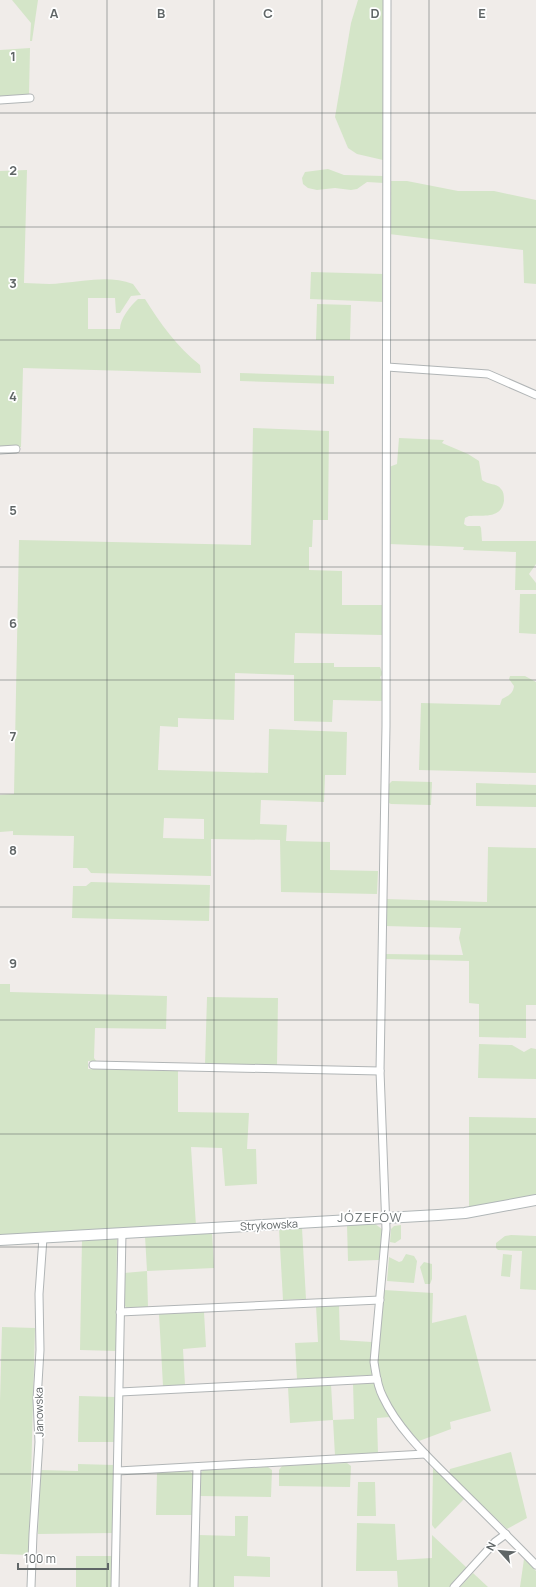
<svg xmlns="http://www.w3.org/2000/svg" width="536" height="1587" font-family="Manrope,sans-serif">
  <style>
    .green { fill: #d4e5c8; fill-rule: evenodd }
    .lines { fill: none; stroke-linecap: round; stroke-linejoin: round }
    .street-casing { stroke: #b1b5b6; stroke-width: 9 }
    .secondary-casing { stroke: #b0b6b7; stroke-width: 12 }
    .street { stroke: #fff; stroke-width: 7 }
    .secondary { stroke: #fff; stroke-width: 10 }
    .grid { fill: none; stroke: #606667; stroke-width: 1; stroke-opacity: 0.55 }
    .labels { text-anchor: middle; stroke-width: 3.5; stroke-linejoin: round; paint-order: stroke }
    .street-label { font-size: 11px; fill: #606667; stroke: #fff }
    .quarter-label { font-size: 13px; letter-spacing: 1px; fill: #717879; stroke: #fff }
    .grid-label { font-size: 13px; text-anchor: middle; font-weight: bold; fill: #606667; stroke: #fff; stroke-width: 3.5; stroke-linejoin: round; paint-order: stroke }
  </style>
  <rect width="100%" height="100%" fill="#f0ece9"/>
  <g class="green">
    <polygon points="12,0 38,0 32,41 30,41 31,23"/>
    <polygon points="358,0 385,0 383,160 357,154 348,148 335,117 351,23"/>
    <polygon points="30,48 29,95 0,96 0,50"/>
    <polygon points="328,169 344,175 384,176 384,183 367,182 357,189 351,190 335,188 317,190 308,188 303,184 302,178 305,172"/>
    <path d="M27 170 24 283C37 283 49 285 62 283 85 281 110 275 133 284L141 295 131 296 120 313H116L115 298H88V329H120C120 319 130 306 138 299H145C160 323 177 347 200 365L201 373 23 368 21 447 0 448V171Z"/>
    <polygon points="390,181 407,181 458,191 494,191 536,200 536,284 524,283 523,250 389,234"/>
    <polygon points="311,272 384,274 384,302 310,299"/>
    <polygon points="317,304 351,305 350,340 316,340"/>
    <polygon points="240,373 334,376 334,384 240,381"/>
    <path d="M253 428 329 431 328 520H313L312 547H309V570L342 571V605H382V635L295 633 294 663H334V667H380L383 674 380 677 382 682 383 701 333 700 332 722 294 721V675L235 673 234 720 178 718V727L160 726 158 770 268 773 269 729 347 732 346 775H325L324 802 261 800 260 824 287 825 286 841 330 842V870L378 871 377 894 281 892 280 840 211 839V876L91 873 87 868H73L74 836 13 835V831L0 832V795L14 794 19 540 251 545ZM164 818 204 819V839L163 838Z"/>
    <path d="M399 438 444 440 442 443 468 454 479 461 482 480C488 485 497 483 501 489 504 492 504 497 504 501 501 519 484 515 469 516L465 518 464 524 467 526H480L481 528 482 541H536V564L529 574 536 583V590H515L516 552 463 550 464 547 389 544V467L397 464Z"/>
    <polygon points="520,594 536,594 536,634 519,633"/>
    <path d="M510 676H525L536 682V773L419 770 421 703 500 705 502 699C509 695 513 694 514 686L509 679Z"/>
    <polygon points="392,781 432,782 431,805 391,804 387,802 387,786"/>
    <polygon points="476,783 536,785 536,807 476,806"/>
    <polygon points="488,847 536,848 536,1005 526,1005 526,1038 479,1037 479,1004 469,1003 469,961 384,959 384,954 463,955 459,938 461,928 385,926 385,899 487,902"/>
    <polygon points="91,882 210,885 209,921 72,918 73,886 86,886"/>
    <polygon points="0,984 10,984 10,992 167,996 166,1029 95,1028 94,1058 97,1062 88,1061 88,1069 178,1071 178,1112 249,1113 247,1149 256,1149 257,1184 225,1186 222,1148 191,1147 196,1226 0,1236"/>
    <polygon points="207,997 278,998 277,1066 205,1065"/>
    <polygon points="479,1044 512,1045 524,1052 531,1048 536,1049 536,1079 478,1078"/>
    <polygon points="469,1117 536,1118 536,1197 469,1209"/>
    <polygon points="375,1224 382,1229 379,1260 348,1261 347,1225"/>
    <polygon points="401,1225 401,1239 395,1243 390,1242 391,1229 394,1226"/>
    <polygon points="302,1228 306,1299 283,1300 279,1229"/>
    <polygon points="212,1232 214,1268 147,1271 148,1307 127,1308 124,1305 124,1273 147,1271 145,1236"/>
    <polygon points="511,1235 536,1236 536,1290 520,1289 522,1251 498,1250 496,1248 496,1243 505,1236"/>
    <polygon points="117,1237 116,1351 80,1350 82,1239"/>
    <polygon points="406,1254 414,1256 417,1261 414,1283 387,1281 389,1257 399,1262 402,1261"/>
    <polygon points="503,1254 512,1255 510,1277 501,1276"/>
    <polygon points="424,1262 432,1264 432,1279 430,1284 425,1284 420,1267"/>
    <path d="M384 1290 433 1293 432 1323 466 1315 491 1411 450 1422 451 1429 419 1441C405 1426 391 1411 383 1391 372 1363 381 1320 384 1290Z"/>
    <polygon points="339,1305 340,1340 372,1342 373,1375 297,1379 295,1343 318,1342 316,1306"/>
    <polygon points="204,1312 206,1347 183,1349 185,1385 163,1386 159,1314"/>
    <polygon points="2,1327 35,1328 29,1555 0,1554 0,1401"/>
    <polygon points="374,1382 376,1392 390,1417 377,1418 378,1454 335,1456 333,1420 290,1423 288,1387 331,1384 333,1420 354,1419 353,1383"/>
    <polygon points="79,1396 115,1397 114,1442 78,1442"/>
    <polygon points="511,1452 527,1518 507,1529 449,1473 450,1469"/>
    <polygon points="347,1463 351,1466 350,1487 279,1486 279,1470 282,1466"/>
    <polygon points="78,1464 114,1465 113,1533 38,1534 40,1470 78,1471"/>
    <polygon points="268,1467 272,1470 271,1497 199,1496 200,1474 203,1470"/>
    <polygon points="433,1467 465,1498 435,1529 432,1525"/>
    <polygon points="189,1471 193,1474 192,1515 156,1515 157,1472"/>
    <polygon points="358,1482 375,1482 376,1516 357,1516"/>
    <polygon points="235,1516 248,1516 247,1556 270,1557 270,1577 234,1576 234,1587 198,1587 199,1535 235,1536"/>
    <polygon points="357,1523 395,1524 397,1560 432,1558 432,1535 467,1568 450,1587 398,1587 397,1571 356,1571"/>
    <rect x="76" y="1556" width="36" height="31"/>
    <polygon points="524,1559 536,1571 536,1587 520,1587"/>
    <polygon points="473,1573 488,1587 460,1587"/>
  </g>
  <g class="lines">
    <g class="street-casing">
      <g id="street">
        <path d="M387 0 386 726 380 1071 386 1229 374 1362C376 1374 377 1386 383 1397 398 1429 427 1456 452 1481 480 1509 508 1536 536 1565"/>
        <polyline points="0,100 30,98"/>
        <polyline points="387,367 488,374 536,395"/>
        <polyline points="0,450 16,449"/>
        <polyline points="93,1065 380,1071"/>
        <polyline points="120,1312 380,1300"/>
        <polyline points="120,1392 377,1379"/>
        <polyline points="118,1471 425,1454"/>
        <polyline points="31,1587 33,1534 39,1442 37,1400 40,1350 39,1294 43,1238"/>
        <polyline points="115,1587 122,1233"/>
        <polyline points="194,1587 197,1467"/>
        <polyline points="454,1587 495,1542 506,1534"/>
      </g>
    </g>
    <g class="secondary-casing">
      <polyline id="secondary" points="0,1240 438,1215 465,1213 536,1200"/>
    </g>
    <use href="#street" class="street"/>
    <use href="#secondary" class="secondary"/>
  </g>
  <path class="grid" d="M107 0V1587M214 0V1587M322 0V1587M429 0V1587M0 113H536M0 227H536M0 340H536M0 453H536M0 567H536M0 680H536M0 794H536M0 907H536M0 1020H536M0 1134H536M0 1247H536M0 1360H536M0 1474H536"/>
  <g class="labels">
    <g class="street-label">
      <text transform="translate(269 1225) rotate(-3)" y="4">Strykowska</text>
      <text transform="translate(39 1412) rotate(-91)" y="4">Janowska</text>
    </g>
    <g class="quarter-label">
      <text x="370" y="1222">JÓZEFÓW</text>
    </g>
  </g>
  <g class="grid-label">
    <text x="54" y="18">A</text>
    <text x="161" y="18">B</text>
    <text x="268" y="18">C</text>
    <text x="375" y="18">D</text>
    <text x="482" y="18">E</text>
    <text x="13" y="61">1</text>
    <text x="13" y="175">2</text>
    <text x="13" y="288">3</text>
    <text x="13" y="401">4</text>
    <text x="13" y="515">5</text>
    <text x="13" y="628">6</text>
    <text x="13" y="741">7</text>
    <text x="13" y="855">8</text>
    <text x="13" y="968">9</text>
  </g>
  <g transform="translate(500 1551) rotate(297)" stroke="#ffffff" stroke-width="3" paint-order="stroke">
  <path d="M0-3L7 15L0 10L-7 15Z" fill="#606667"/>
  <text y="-6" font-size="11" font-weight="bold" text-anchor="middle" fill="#606667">N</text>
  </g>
  <path d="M18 1563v6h90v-6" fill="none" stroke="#606667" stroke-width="2"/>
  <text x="24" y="1563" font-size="12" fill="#606667" stroke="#ffffff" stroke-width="3" paint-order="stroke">100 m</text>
</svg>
